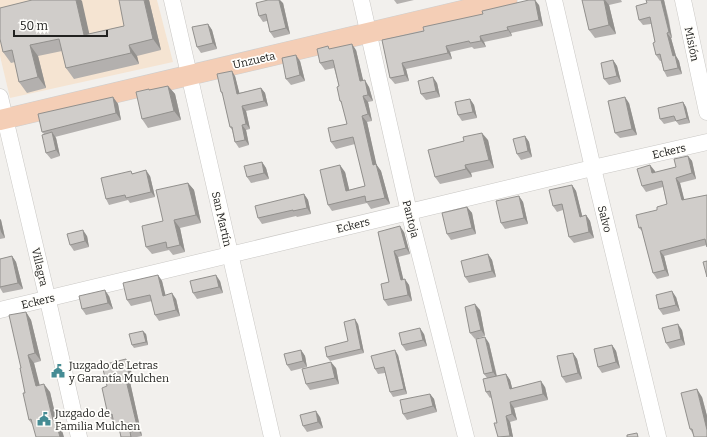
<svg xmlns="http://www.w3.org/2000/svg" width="707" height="437" font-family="Bitter,serif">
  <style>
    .education { fill: #f5e4d2 }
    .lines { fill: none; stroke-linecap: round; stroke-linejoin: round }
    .minor-casing { stroke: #cac8c5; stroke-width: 17 }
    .major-casing { stroke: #cecece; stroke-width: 21 }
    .minor { stroke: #fff; stroke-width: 16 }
    .major { stroke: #f4ceb6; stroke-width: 20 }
    .wall { fill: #b3b0ae }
    .shaded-wall { fill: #92908d }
    .building { fill: #d0cdca; stroke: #92908d }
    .labels { text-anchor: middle; stroke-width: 3.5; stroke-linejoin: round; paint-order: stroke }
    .street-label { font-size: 11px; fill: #222220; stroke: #fffefb }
    .poi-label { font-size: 11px; fill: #222220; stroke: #fffefb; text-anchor: start }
  </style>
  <rect width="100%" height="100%" fill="#f2f0ed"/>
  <polygon class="education" points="0,0 157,0 173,62 10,98 0,56"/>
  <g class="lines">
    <g class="minor-casing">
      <g id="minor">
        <polyline points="172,0 272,437"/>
        <polyline points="361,0 409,212 466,437"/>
        <polyline points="554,0 593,168 658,437"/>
        <polyline points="683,0 707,112"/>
        <polyline points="0,97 49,305 79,437"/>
        <polyline points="0,310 584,170 707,142"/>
      </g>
    </g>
    <g class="major-casing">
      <polyline id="major" points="0,120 507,0"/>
    </g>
    <use href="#minor" class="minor"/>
    <use href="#major" class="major"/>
  </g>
  <g class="wall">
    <polygon points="32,0 81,0 89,34 124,26 149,0 161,50 137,56 139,64 74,79 66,68 62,51 38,56 46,88 27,93 19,82 15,62 11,63 3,52"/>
    <polygon points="394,0 414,0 397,4"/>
    <polygon points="582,0 621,0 622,2 609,5 616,34 595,38 589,30"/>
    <polygon points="646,0 664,0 669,20 672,38 671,38 676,56 679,61 682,74 667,77 664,71 661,61 660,61 656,55 655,42 651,24 643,25 639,20 647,3"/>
    <polygon points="283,3 290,34 274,38 270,32 267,21 263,22 259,16"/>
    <polygon points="539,5 543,26 511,33 512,36 484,42 486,47 474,49 472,47 450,52 452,59 406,69 409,81 395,84 390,78 382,40"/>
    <polygon points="208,24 212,30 217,49 201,53 197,47"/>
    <polygon points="330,49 356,50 363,81 369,87 373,101 368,102 372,121 367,122 376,164 381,171 390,204 371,209 367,203 332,211 328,205 345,172 349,190 365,186 355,144 336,149 331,142 347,124 342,104 340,101 339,86 334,68 325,70 320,63"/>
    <polygon points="613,60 617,66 621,82 609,85 604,79"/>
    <polygon points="300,61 305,81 291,85 286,79"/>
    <polygon points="235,76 239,93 261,88 265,93 268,106 246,111 250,129 246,130 249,145 239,148 235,142 232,130 230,127 223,96 221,92"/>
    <polygon points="437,83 440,97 426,100 421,94"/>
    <polygon points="168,86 175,94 181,120 148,128 142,119 150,90"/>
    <polygon points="113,97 118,104 121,120 55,137 56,138 60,156 51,159 46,153 44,134 42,132"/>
    <polygon points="470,99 474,105 477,118 462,121 458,115"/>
    <polygon points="683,102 686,107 690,123 679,125 676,121 664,124 660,119"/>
    <polygon points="629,103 637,135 620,138 615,133"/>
    <polygon points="525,136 529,142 532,157 521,160 517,154"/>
    <polygon points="488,140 494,168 471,173 472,177 440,184 435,177"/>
    <polygon points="688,156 692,161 696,179 680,183 684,200 707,195 707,245 664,256 669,276 657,279 653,273 642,231 639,228 657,210 667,204 663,187 646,192 642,186 650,165 655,173 676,167"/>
    <polygon points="262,162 266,168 269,179 251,183 247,177"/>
    <polygon points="133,173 150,176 155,197 130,203 128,200 109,205 106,199"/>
    <polygon points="188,183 194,190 201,223 180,228 185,252 173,255 169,250 152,254 146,247"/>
    <polygon points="572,185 576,191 582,216 586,215 590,221 594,238 574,243 569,237 563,210 557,212 553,206"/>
    <polygon points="304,194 308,200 311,214 297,217 296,216 262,224 258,218"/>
    <polygon points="519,196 523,202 528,224 505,229 501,223"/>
    <polygon points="467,207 472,213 476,234 451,240 447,234"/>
    <polygon points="0,219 1,220 5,238 0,239"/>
    <polygon points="378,232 404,232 410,254 398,257 403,279 409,285 412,301 388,306 384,300 389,282"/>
    <polygon points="87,236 89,247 74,251 70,245"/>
    <polygon points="488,254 492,260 496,277 469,283 465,277"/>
    <polygon points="12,256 16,262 23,289 3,293 0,288 0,259"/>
    <polygon points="158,275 162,281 165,295 176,299 180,316 159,321 155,315 152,301 131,306 127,300"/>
    <polygon points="220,281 223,293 197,299 193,293"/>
    <polygon points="109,296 113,309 86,315 82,309"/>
    <polygon points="676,297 680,311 663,315 659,309"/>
    <polygon points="480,310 485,336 475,339 470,333"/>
    <polygon points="26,312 31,320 41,361 34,363 39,385 50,392 57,422 61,427 32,424 29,420 21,368"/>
    <polygon points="358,324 364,353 330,361 327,357 348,341"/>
    <polygon points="682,330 685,345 670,349 666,343"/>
    <polygon points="146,334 148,345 134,348 132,345"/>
    <polygon points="424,334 427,346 406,351 402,345"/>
    <polygon points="489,343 497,376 506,374 510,380 512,388 545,387 548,400 514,408 517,420 510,422 513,437 498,437 497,423 492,397 490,398 486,392 487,378 484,374"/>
    <polygon points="612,345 616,351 620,368 602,373 598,367"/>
    <polygon points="301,350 305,356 307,367 291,371 287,365"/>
    <polygon points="573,353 577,359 582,379 566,383 562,377"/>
    <polygon points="398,355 407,394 393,397 390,392 385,373 378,374 375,369"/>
    <polygon points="130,365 133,381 130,382 142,436 137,437 121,437 119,429 118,430 114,424 113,421 108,415 107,386"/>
    <polygon points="336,368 339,384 310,390 306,384"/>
    <polygon points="430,394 434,399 437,412 407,420 403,414"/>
    <polygon points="702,397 707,416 707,437 694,436 690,429"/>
    <polygon points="320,417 323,428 307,432 303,426"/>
  </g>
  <g class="shaded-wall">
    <polygon points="76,0 81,0 82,1 92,46 84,35"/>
    <polygon points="144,0 149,0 161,50 153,39"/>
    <polygon points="279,0 280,0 283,3 290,34 286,28"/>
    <polygon points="535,0 539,5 543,26 539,20"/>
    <polygon points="604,0 605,0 609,5 616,34 609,25"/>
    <polygon points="661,0 664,0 672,38 669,32"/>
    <polygon points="208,24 212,30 217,49 213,43"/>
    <polygon points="507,27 511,33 512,36 508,30"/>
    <polygon points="667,33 671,38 676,56 679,61 682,74 678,68 673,56"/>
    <polygon points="480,36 484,42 486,47 481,41"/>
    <polygon points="352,44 356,50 365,88 360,81"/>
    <polygon points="30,45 38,56 46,88 38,77"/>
    <polygon points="129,45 137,56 139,64 131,53"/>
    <polygon points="446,46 450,52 452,59 448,53"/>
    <polygon points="296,55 300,61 305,81 300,75"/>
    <polygon points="613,60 617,66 621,82 617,76"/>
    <polygon points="402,63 406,69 409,81 405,75"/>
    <polygon points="232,71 235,76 241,99 237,94"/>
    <polygon points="433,77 437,83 440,97 436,91"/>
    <polygon points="365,80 369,87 373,101 368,95"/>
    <polygon points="168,86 175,94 181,120 174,111"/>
    <polygon points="261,88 265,93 268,106 264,101"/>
    <polygon points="363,96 368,102 372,121 368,114"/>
    <polygon points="113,97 118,104 121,120 116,113"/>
    <polygon points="625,97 629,103 637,135 632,129"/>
    <polygon points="470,99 474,105 477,118 473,112"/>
    <polygon points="683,102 686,107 690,123 687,118"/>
    <polygon points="242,106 246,111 250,129 246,124"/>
    <polygon points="362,116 367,122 378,171 373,165"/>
    <polygon points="242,125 246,130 249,145 245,140"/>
    <polygon points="52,132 56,138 60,156 56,150"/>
    <polygon points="482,133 488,140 494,168 489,160"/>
    <polygon points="525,136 529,142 532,157 528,151"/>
    <polygon points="688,156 692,161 696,179 692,173"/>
    <polygon points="262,162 266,168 269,179 264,173"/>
    <polygon points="376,164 381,171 390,204 385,198"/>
    <polygon points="340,165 345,172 351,197 346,191"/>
    <polygon points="465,165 471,173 472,177 466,169"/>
    <polygon points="650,165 655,171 657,179 652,173"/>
    <polygon points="146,170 150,176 155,197 151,192"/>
    <polygon points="676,178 680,183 686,206 682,200"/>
    <polygon points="188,183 194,190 201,223 196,215"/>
    <polygon points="572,185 576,191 584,223 580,217"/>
    <polygon points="304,194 308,200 311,214 307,208"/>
    <polygon points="519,196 523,202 528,224 524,218"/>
    <polygon points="467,207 472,213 476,234 472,228"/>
    <polygon points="586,215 590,221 594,238 589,232"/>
    <polygon points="0,219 1,220 5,238 1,232 0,228"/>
    <polygon points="174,220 180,228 185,252 180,245"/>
    <polygon points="400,226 404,232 410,254 406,248"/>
    <polygon points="83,230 87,236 89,247 85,241"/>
    <polygon points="394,251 398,257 405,286 401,280"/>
    <polygon points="660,251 664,256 669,276 665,270"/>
    <polygon points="488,254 492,260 496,277 492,271"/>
    <polygon points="12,256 16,262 23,289 18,283"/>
    <polygon points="158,275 162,281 167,301 163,296"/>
    <polygon points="216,275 220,281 223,293 219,287"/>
    <polygon points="405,279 409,285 412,301 408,295"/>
    <polygon points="105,290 109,296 113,309 108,303"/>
    <polygon points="672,291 676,297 680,311 676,305"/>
    <polygon points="172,293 176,299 180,316 176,310"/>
    <polygon points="475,304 480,310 485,336 481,330"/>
    <polygon points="26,312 31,320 41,361 35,353"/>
    <polygon points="355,319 358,324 364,353 361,349"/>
    <polygon points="678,324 682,330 685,345 681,339"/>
    <polygon points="420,328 424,334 427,346 423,340"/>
    <polygon points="143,331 146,334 148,345 146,342"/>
    <polygon points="485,337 489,343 497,378 493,372"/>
    <polygon points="612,345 616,351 620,368 616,362"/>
    <polygon points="301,350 305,356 307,367 303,361"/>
    <polygon points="395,350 398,355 407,394 404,389"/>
    <polygon points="573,353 577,359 582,379 578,373"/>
    <polygon points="28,355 34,363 42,394 36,386"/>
    <polygon points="126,359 130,365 133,381 129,375"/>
    <polygon points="331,362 336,368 339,384 335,378"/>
    <polygon points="506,374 510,380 514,395 510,389"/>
    <polygon points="125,376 130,382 142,436 138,430"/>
    <polygon points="541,381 545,387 548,400 543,394"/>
    <polygon points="44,384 50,392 57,422 61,427 64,437 60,437 53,420"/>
    <polygon points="697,389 702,397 707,416 707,430"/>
    <polygon points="430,394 434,399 437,412 433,406"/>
    <polygon points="510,402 514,408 517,420 512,414"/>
    <polygon points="316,411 320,417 323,428 318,422"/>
    <polygon points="506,416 510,422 513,437 510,436"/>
  </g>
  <g class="building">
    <polygon points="32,0 76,0 84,35 124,26 119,0 144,0 153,39 129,45 131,53 66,68 59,39 30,45 38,77 19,82 12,50 3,52 0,39 0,8"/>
    <polygon points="268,0 279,0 286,28 270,32 266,14 259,16 256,3"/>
    <polygon points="529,0 535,0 539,20 507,27 508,30 480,36 481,41 470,43 469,41 446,46 448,53 402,63 405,75 390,78 382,40 424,31 423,27 483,14 482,11"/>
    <polygon points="582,0 604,0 609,25 589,30"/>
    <polygon points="646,0 661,0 669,32 667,33 673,56 675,55 678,68 664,71 660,54 656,55 653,43 655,42 650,17 639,20 636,6 647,3"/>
    <polygon points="208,24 213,43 197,47 192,27"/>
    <polygon points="352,44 360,81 365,80 368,95 363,96 368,114 362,116 373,165 376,164 385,198 366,202 365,196 328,205 320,170 340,165 346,191 365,186 353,137 331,142 328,128 347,124 341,101 340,101 337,87 339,86 333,60 320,63 317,49 328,46 329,49"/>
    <polygon points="296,55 300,75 286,79 282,58"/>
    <polygon points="613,60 617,76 604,79 601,63"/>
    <polygon points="232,71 237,94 261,88 264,101 242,106 246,124 242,125 245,140 235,142 232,127 230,127 222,92 221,92 217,74"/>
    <polygon points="433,77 436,91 421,94 418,81"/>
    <polygon points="168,86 174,111 142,119 136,92 149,89 149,90"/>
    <polygon points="113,97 116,113 42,132 38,114"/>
    <polygon points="625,97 632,129 615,133 608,101"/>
    <polygon points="470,99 473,112 458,115 455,102"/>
    <polygon points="683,102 687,118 676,121 674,116 660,119 658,108"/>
    <polygon points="52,132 56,150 46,153 42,135"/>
    <polygon points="482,133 489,160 465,165 466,169 435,177 428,150 464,141 463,137"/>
    <polygon points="525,136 528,151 517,154 513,139"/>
    <polygon points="688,156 692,173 676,178 682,200 707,195 707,247 705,239 660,251 665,270 653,273 641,227 639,228 636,215 657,210 657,207 667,204 662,181 642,186 637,169 650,165 652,173 676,167 674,159"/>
    <polygon points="262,162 264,173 247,177 244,166"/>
    <polygon points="146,170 151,192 126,198 125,195 106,199 101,178 131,171 132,174"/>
    <polygon points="188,183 196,215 174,220 180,245 167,248 166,242 146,247 142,226 163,221 156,190"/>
    <polygon points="572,185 580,217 586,215 589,232 569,237 562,204 553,206 549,190"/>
    <polygon points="304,194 307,208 293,211 293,210 258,218 255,206"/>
    <polygon points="519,196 524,218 501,223 496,201"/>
    <polygon points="467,207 472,228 447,234 442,213"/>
    <polygon points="400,226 406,248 394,251 401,280 405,279 408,295 384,300 381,284 389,282 378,232"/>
    <polygon points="83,230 85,241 70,245 67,234"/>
    <polygon points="488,254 492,271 465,277 461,261"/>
    <polygon points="12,256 18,283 0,287 0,259"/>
    <polygon points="707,261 707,277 703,262"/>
    <polygon points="158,275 163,296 172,293 176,310 155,315 150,295 127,300 123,283"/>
    <polygon points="216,275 219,287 193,293 190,281"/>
    <polygon points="105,290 108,303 82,309 79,296"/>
    <polygon points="672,291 676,305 659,309 656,295"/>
    <polygon points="475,304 481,330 470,333 465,307"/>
    <polygon points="26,312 35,353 28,355 36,386 44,384 53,420 55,419 60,437 36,437 31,419 29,420 23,393 25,393 20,368 21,368 9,315"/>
    <polygon points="355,319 361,349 327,357 325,347 348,341 344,322"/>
    <polygon points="678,324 681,339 666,343 662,328"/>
    <polygon points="420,328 423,340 402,345 399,333"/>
    <polygon points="143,331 146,342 132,345 129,334"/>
    <polygon points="485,337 493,372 484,374 476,339"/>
    <polygon points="612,345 616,362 598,367 594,349"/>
    <polygon points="301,350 303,361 287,365 284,354"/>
    <polygon points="395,350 404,389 390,392 384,367 375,369 371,356"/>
    <polygon points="573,353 578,373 562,377 557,356"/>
    <polygon points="126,359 129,375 125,376 138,430 130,432 131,437 121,437 118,423 114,424 112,414 108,415 102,388 107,386 102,365"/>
    <polygon points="331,362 335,378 306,384 302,369"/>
    <polygon points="506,374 510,389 541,381 543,394 510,402 512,414 506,416 510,436 498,437 494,423 497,423 490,391 486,392 483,379"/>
    <polygon points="697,389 707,430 707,437 694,437 692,429 690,429 681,393"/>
    <polygon points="430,394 433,406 403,414 400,400"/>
    <polygon points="316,411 318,422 303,426 300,415"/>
    <polygon points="637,433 638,437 627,437 627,435"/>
  </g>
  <defs>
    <g id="civic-bare" transform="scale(1.08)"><path d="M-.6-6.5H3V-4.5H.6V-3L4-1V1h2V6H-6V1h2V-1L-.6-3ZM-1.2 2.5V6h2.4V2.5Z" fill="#458c94" stroke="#fffefb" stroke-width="2.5" paint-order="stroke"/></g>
  </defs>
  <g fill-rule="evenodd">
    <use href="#civic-bare" x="58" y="371"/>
    <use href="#civic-bare" x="44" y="419"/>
  </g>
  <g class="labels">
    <g class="street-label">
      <text transform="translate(692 44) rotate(78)" y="4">Misión</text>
      <text transform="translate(254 60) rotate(-13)" y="4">Unzueta</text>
      <text transform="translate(669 151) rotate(-13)" y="4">Eckers</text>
      <text transform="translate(222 219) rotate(77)" y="4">San Martín</text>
      <text transform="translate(411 219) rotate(76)" y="4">Pantoja</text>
      <text transform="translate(605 219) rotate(76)" y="4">Salvo</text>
      <text transform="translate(353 225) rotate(-14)" y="4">Eckers</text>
      <text transform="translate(40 267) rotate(77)" y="4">Villagra</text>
      <text transform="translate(38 301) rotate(-13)" y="4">Eckers</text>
    </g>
    <g class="poi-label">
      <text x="69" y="369">Juzgado de Letras<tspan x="69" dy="13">y Garantía Mulchen</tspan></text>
      <text x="55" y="417">Juzgado de<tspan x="55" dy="13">Familia Mulchen</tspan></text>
    </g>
  </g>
  <path d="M14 30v6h93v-6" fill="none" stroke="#222220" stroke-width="2"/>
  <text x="20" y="30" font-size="12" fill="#222220" stroke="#fffefb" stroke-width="3" paint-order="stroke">50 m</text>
</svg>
